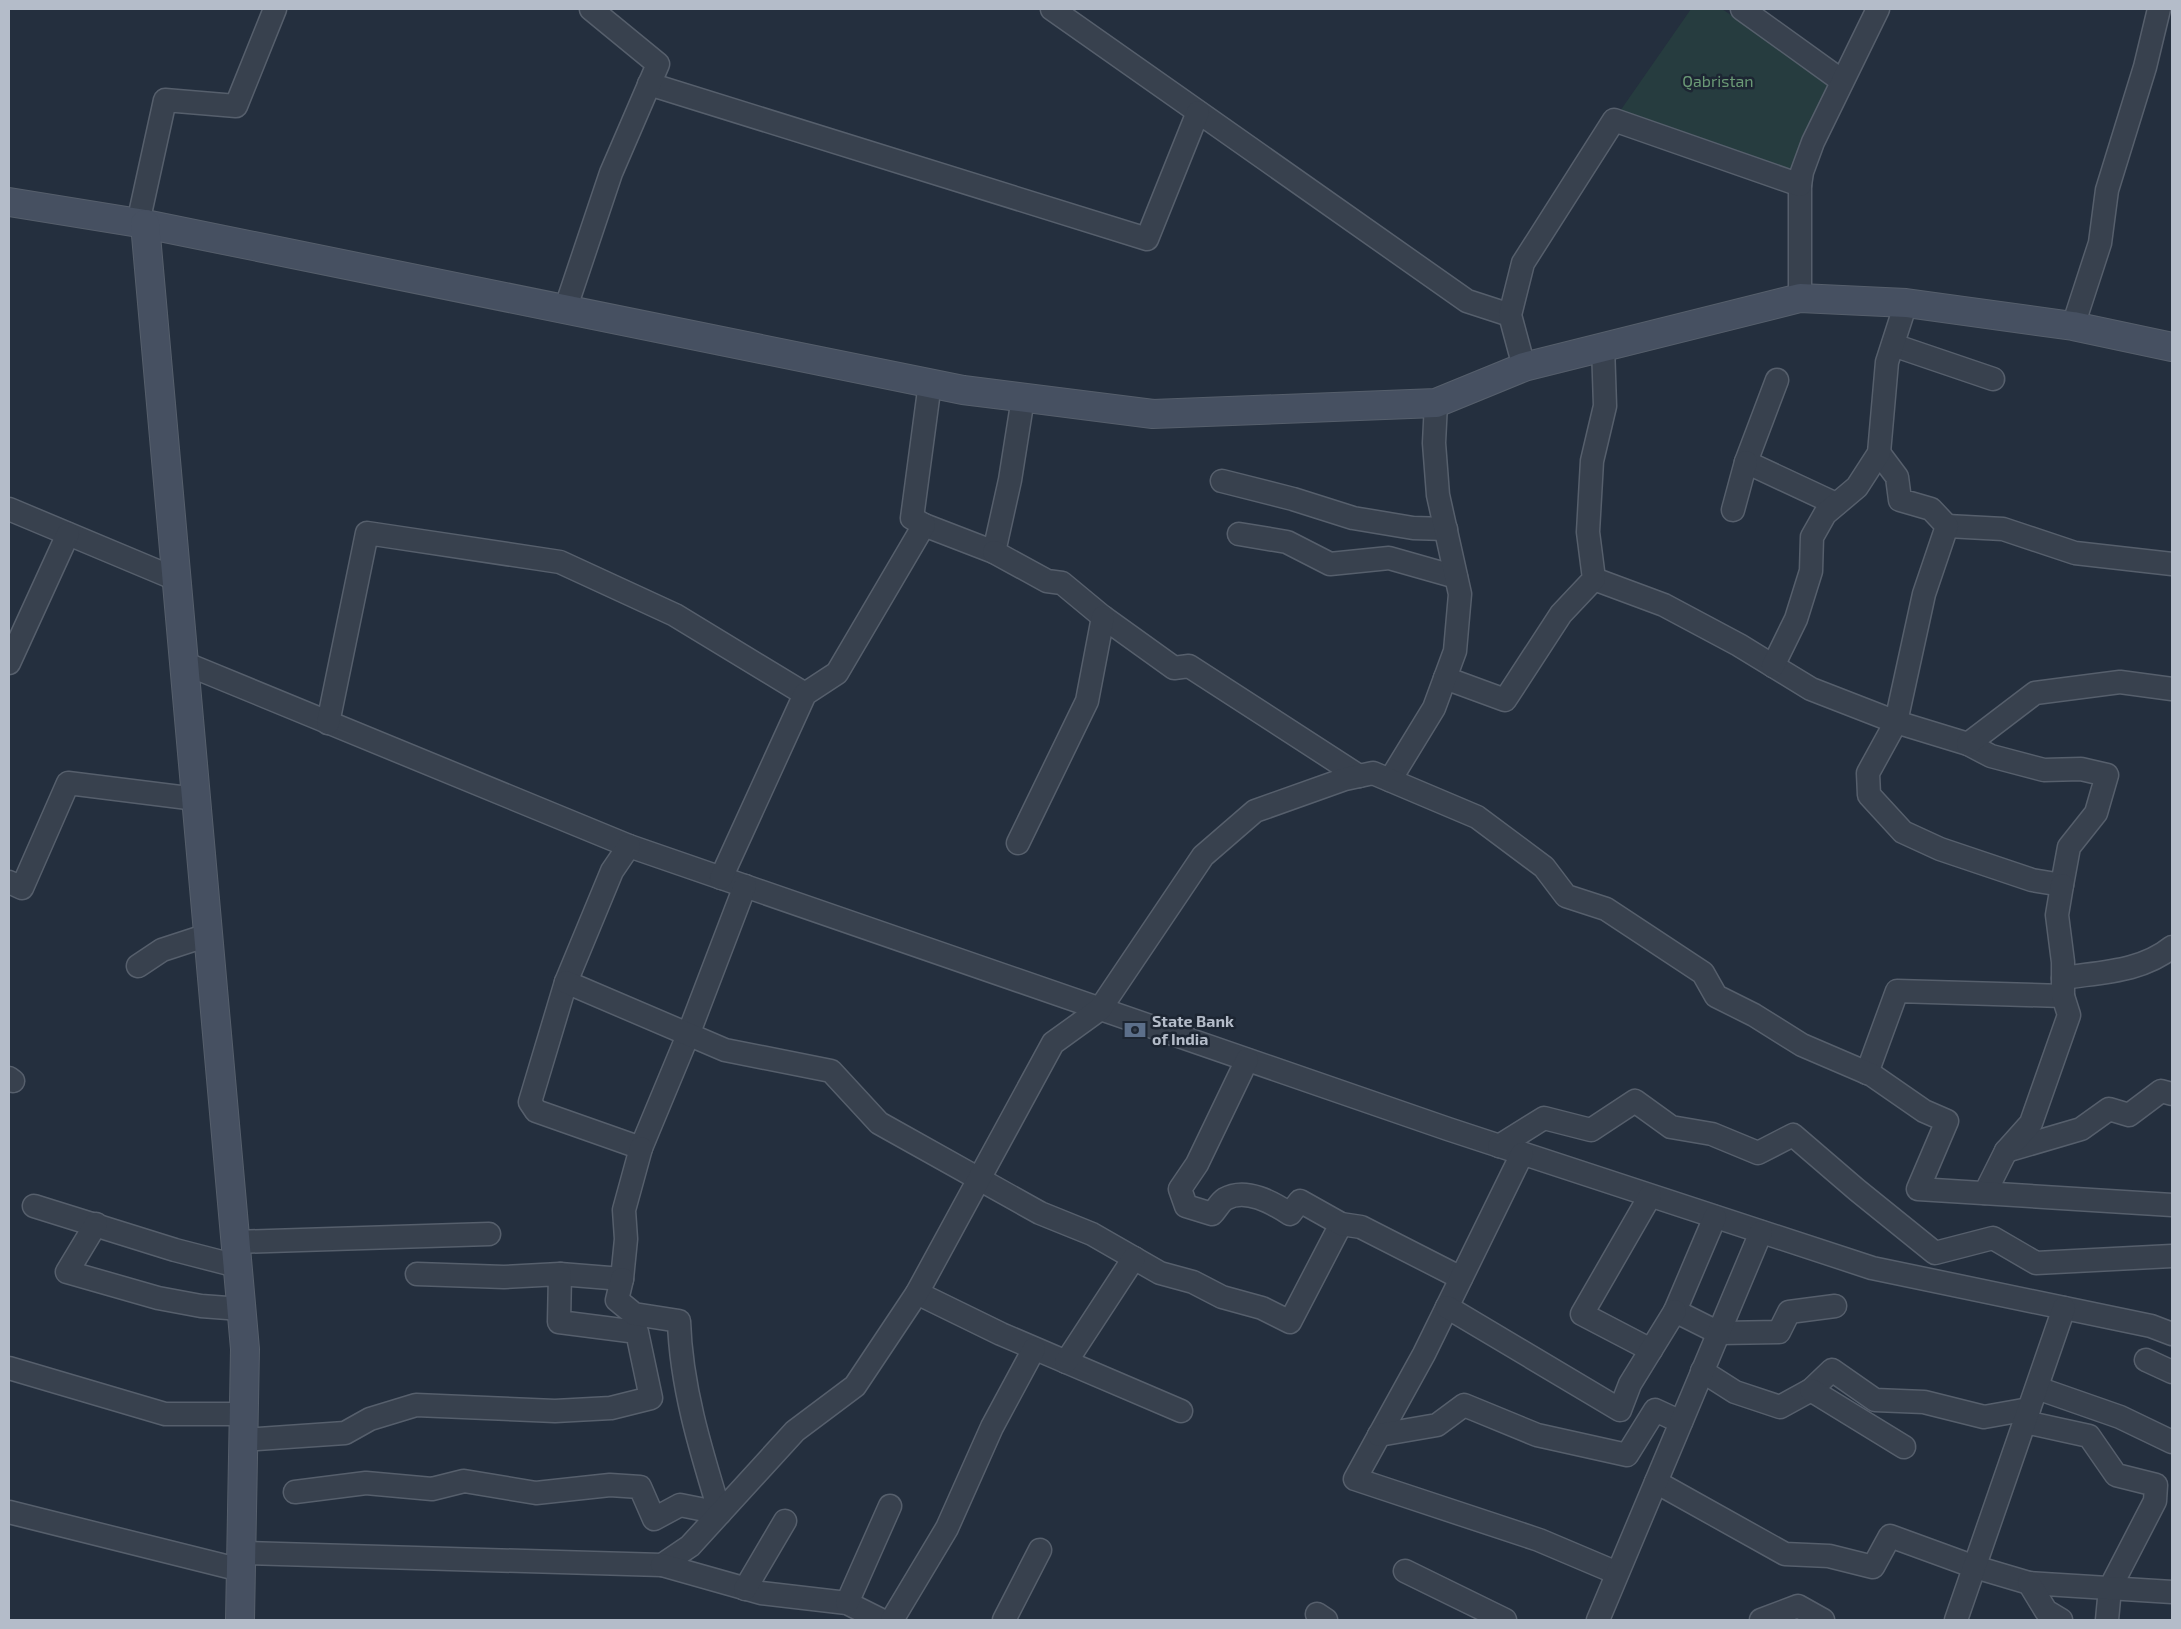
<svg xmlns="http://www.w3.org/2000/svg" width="2181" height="1629" font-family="'Exo 2',sans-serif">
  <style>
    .green { fill: #263c3f }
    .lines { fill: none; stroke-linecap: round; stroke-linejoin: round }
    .minor-casing { stroke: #565f6c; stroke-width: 25 }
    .secondary-casing { stroke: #565f6c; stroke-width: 30 }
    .minor { stroke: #38414e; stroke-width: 22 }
    .secondary { stroke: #465061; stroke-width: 28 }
    .labels { text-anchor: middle; stroke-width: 5; stroke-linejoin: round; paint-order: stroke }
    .park-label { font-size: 16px; fill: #6b9a76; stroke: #1d2633 }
    .poi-label { font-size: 16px; font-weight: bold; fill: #b4bcc9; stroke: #1d2633; text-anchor: start }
  </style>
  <rect width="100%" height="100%" fill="#242f3e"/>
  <polygon class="green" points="1691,9 1722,9 1832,84 1797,176 1618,114"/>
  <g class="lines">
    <g class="minor-casing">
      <g id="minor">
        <polyline points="1052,9 1467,301 1510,315"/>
        <polyline points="1742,9 1842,81"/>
        <polyline points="649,84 1147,239 1198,112"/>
        <polyline points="1800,185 1800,298"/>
        <polyline points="138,223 165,100 236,106 275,9"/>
        <polyline points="565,310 611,173 658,64 591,9"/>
        <polyline points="2073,326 2100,243 2107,190 2145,67 2159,9"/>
        <polyline points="1893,345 1993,379"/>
        <polyline points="1524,367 1510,315 1523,263 1614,120 1800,185 1802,172 1813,142 1878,9"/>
        <polyline points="1777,380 1746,462 1836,504"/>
        <polyline points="1222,481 1293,499 1353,518 1413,528 1446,529"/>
        <polyline points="9,509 176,579"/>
        <polyline points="1733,510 1746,462"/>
        <polyline points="924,525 994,552 1010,480 1023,398"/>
        <polyline points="1947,526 2003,529 2075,553 2172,564"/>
        <polyline points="1239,534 1287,542 1330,564 1389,558 1456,577"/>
        <polyline points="994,552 1047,581 1062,583 1103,617 1174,668 1189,666 1359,776"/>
        <polyline points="1594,579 1664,605 1739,645 1811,689 1896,722 1968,744 1991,756 2044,770 2081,769 2107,775 2096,813 2069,847 2062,885 2032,880 1940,849 1903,832 1869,795 1868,773 1896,722 1924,594 1947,526 1931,509 1900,500 1897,477 1879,453"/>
        <polyline points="9,663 68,534"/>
        <polyline points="184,663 629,846 1448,1129 1872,1268 2151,1326 2172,1334"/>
        <polyline points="1773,666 1796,619 1811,571 1812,537 1825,514 1857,487 1879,453 1887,362 1906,303"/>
        <polyline points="1445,678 1505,700 1561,614 1594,579 1588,532 1592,461 1605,406 1603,346"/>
        <polyline points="328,723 367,533 560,562 675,615 805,694"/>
        <polyline points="1968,744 2035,693 2120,682 2172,689"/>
        <polyline points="1390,780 1434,708 1455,651 1460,594 1438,495 1434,443 1436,403"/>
        <polyline points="1018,843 1087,701 1103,617"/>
        <polyline points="629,846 612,871 566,982 530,1102 536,1111 641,1148 688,1035 745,886"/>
        <polyline points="721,878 805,694 837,673 924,525 912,518 930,383"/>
        <polyline points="9,882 22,888 68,783 196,799"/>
        <polyline points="138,966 162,950 208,935"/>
        <path d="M2063 978C2101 972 2141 972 2172 947"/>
        <polyline points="566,982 725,1050 831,1071 879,1123 1040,1213 1092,1234 1160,1273 1193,1282 1222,1297 1262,1308 1290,1322 1341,1224"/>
        <path d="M1247 1060 1197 1164 1180 1189 1186 1206 1212 1214C1216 1210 1220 1202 1225 1199 1246 1187 1273 1203 1290 1214L1300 1201 1341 1224 1361 1227 1461 1278"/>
        <polyline points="1867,1073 1897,991 2063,996"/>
        <polyline points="9,1078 13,1081"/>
        <polyline points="1499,1146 1544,1118 1591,1130 1635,1101 1671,1127 1712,1134 1758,1153 1793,1135 1857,1190 1935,1253 1993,1238 2036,1263 2172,1256"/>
        <polyline points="2006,1151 2081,1129 2109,1109 2129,1115 2161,1091 2172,1094"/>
        <polyline points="1522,1154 1424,1354 1355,1479 1539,1540 1617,1573"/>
        <polyline points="1985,1193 2006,1151 2031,1123 2069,1015 2063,996 2063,962 2057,915 2062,885"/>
        <polyline points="1650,1196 1582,1314 1651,1350"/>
        <polyline points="34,1206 175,1250 237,1266"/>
        <polyline points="1715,1217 1675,1311 1719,1333 1779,1332 1789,1312 1835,1306"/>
        <polyline points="96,1224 67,1272 158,1298 201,1306 241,1309"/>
        <polyline points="235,1242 489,1234"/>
        <polyline points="560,1274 622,1279 626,1239 624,1210 641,1148"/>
        <polyline points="917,1293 1001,1334 1181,1411"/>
        <polyline points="1447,1307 1620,1410 1630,1384 1675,1311"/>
        <polyline points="2146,1360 2172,1372"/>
        <polyline points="1066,1362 1134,1258"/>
        <polyline points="9,1368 165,1414 244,1414"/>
        <polyline points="1702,1371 1735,1392 1780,1407 1811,1390 1832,1370 1875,1400 1924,1402 1984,1417 2029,1409"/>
        <polyline points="2037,1388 2120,1417 2172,1442"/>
        <polyline points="1811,1390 1904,1447"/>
        <polyline points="2025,1422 2089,1436 2116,1475 2156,1485 2155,1501 2110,1588 2107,1620"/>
        <polyline points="1379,1435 1437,1425 1464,1405 1537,1435 1627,1455 1655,1410 1681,1422"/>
        <polyline points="244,1440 345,1433 370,1419 416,1405 555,1411 611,1408 651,1398 637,1332 559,1322 560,1274 504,1277 417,1274"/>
        <polyline points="1656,1482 1785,1554 1829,1556 1873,1567 1890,1536 1975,1567 2029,1583 2172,1592"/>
        <path d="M295 1492 366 1483 432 1489 464 1481 536 1493 610 1485 640 1487 654 1519 680 1505 720 1513C701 1451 681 1387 679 1321L634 1314 617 1300 622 1279"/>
        <polyline points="9,1512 241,1570"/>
        <polyline points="243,1553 662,1565 690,1546 795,1431 855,1386 917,1293 1053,1043 1100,1009 1203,856 1255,811 1345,779 1373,773 1477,817 1544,867 1566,896 1606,909 1703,973 1716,996 1754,1015 1802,1045 1872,1075 1924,1111 1947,1121 1918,1189 2172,1205"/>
        <polyline points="662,1565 761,1593 847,1603 881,1620"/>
        <polyline points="1405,1571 1505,1620"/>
        <polyline points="2029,1583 2046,1611 2061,1620"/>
        <polyline points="745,1589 785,1521"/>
        <polyline points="847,1603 890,1506"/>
        <polyline points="1317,1614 1326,1620"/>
        <polyline points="892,1620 947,1528 992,1427 1034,1349"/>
        <polyline points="1004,1620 1040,1550"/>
        <polyline points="1598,1620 1761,1232"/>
        <polyline points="1761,1620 1798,1606 1823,1620"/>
        <polyline points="1956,1620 2064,1308"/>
      </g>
    </g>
    <g class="secondary-casing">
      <g id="secondary">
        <polyline points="9,202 145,224 963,390 1153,414 1436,403 1524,367 1800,298 1906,303 2073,326 2172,347"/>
        <polyline points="145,224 245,1349 240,1620"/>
      </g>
    </g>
    <use href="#minor" class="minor"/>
    <use href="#secondary" class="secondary"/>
  </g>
  <defs>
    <g id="bank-bare" transform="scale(1.725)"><path d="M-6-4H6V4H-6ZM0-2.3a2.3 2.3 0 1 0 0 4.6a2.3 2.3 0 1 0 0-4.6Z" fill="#5c6f8a" stroke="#1d2633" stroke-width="2.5" paint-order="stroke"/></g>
  </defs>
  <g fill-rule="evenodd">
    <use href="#bank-bare" x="1135" y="1030"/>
  </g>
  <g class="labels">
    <g class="park-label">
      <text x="1718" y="87">Qabristan</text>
    </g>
    <g class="poi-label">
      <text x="1152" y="1027">State Bank<tspan x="1152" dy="18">of India</tspan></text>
    </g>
  </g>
  <rect width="2181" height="1629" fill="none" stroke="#b4bcc9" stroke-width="20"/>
</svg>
